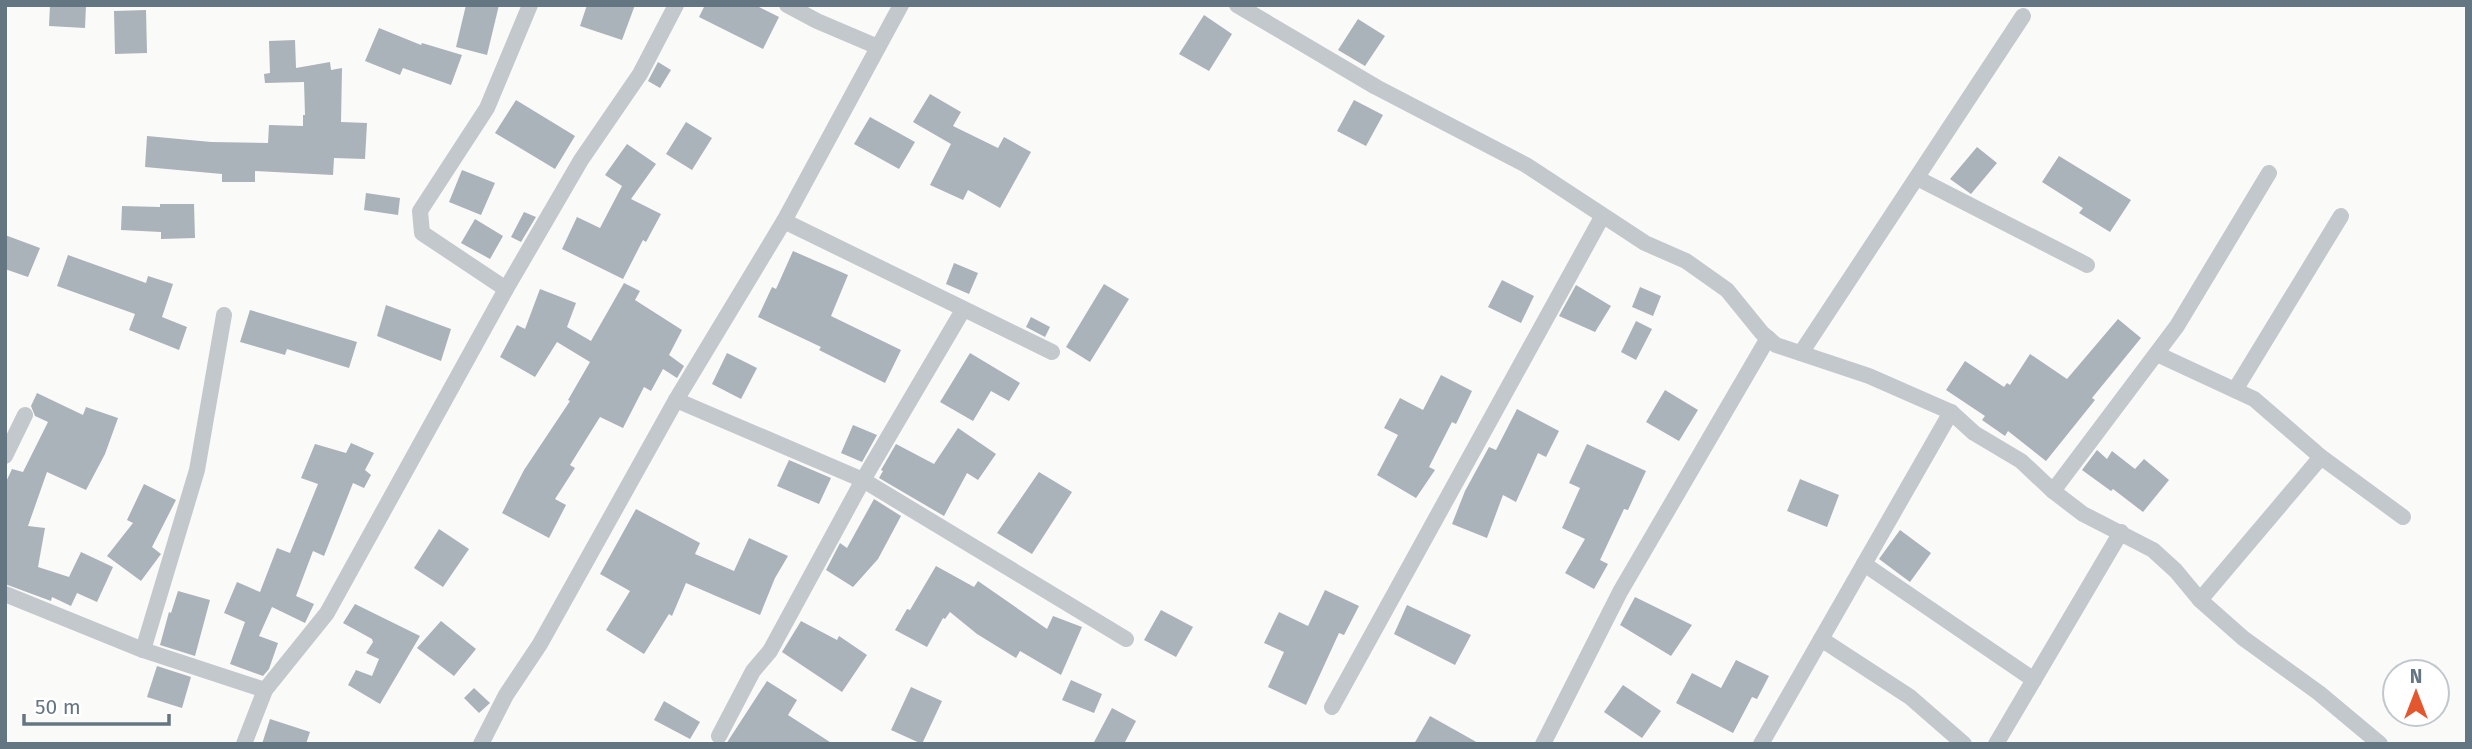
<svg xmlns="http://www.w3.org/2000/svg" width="2472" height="749" font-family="'Fira Sans',sans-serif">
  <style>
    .building { fill: #aab3b9 }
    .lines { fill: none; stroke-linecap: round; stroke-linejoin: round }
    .street { stroke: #c3c8cc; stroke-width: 16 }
  </style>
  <rect width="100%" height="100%" fill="#fafaf8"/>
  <g class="building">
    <polygon points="50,5 86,5 85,28 49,26"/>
    <polygon points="466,5 499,5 487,55 456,47"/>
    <polygon points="587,5 635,5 622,40 580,26"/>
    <polygon points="705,5 755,5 779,17 763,49 699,17"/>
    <polygon points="146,10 147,53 115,54 114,11"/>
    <polygon points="1204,15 1232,34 1209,71 1179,54"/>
    <polygon points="1358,19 1385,36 1365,66 1338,50"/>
    <polygon points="379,28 421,45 422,43 462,55 451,85 403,68 400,75 365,61"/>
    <polygon points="295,40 296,68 330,62 331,70 342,68 341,122 367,123 365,159 334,158 333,175 255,171 255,182 222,182 222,174 145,167 147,136 211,142 268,143 269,125 303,126 303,115 305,115 304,82 265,83 264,74 270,73 269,41"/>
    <polygon points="658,62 671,70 660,88 648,81"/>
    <polygon points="930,94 961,112 953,126 998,148 1004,137 1031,152 1000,208 968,190 963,200 930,185 951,144 913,122"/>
    <polygon points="516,100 575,136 555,169 495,133"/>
    <polygon points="1354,100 1383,115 1366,146 1337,131"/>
    <polygon points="870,117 915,142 899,169 854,144"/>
    <polygon points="686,122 712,138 692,170 666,154"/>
    <polygon points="627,144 656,164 631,199 661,214 646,242 643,240 623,279 562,249 577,217 600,228 622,186 605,175"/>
    <polygon points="1977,147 1997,163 1971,194 1950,179"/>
    <polygon points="2059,156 2131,200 2110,232 2079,213 2083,208 2042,182"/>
    <polygon points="462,170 495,183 481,215 449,202"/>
    <polygon points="366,193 400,198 398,215 364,210"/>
    <polygon points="160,204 194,204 195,238 161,239 161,232 121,230 122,206 160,207"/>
    <polygon points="524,212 536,217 521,242 511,237"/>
    <polygon points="475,219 503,236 490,259 461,243"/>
    <polygon points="5,235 40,248 28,277 5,269"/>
    <polygon points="793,251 848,275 831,316 901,350 885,383 819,350 821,347 758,317 772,287 776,289"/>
    <polygon points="68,255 146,283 148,276 173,284 162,317 187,327 179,350 129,330 135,314 57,286"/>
    <polygon points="954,263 978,273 969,294 946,284"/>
    <polygon points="1502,280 1534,296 1521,323 1488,307"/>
    <polygon points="624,283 640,291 635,300 682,330 669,355 684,366 677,378 663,369 651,391 644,387 623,428 600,417 570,465 575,468 555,499 566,505 549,538 502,513 524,470 570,401 568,400 590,362 557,342 535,377 500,357 517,325 525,329 540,289 576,303 567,327 591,341"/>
    <polygon points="1104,284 1129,299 1090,362 1066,347"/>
    <polygon points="1576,285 1611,306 1595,332 1559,316"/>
    <polygon points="1640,287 1661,296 1653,316 1632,307"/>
    <polygon points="386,305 451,329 441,361 377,336"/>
    <polygon points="250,310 357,342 349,368 287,349 285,355 240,342"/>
    <polygon points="1031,317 1050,327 1045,337 1026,327"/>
    <polygon points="2118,319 2141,338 2092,398 2095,400 2046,461 2008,431 2005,436 1982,420 1985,416 1946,390 1965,361 2004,387 2007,383 2010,385 2030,354 2067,379"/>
    <polygon points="1636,321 1652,329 1636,360 1621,352"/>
    <polygon points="727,353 757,368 741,399 712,384"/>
    <polygon points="970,353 1020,383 1009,401 991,391 973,421 940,402"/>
    <polygon points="1441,375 1472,391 1456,424 1452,422 1429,467 1435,470 1416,498 1377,475 1398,435 1384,428 1400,398 1423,410"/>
    <polygon points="1665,390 1698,410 1679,441 1646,422"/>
    <polygon points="37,393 83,415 86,407 118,418 105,454 86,490 47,472 28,526 45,528 38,567 69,577 81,552 113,567 97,602 77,593 71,606 52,597 51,601 5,584 5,484 12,469 23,472 48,422 35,416 31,406"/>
    <polygon points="1517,409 1559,431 1546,457 1538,453 1516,502 1503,495 1487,538 1452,524 1465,491 1489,447 1496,450"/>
    <polygon points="853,425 877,435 862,462 841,453"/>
    <polygon points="958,428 996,454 978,480 967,473 944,516 879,478 883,471 881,470 896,444 934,464"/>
    <polygon points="351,443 374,453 365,470 371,475 364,488 353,483 324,556 313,551 296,596 314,604 305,623 272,607 259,636 278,643 269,669 263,676 230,664 245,622 224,613 237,582 260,592 277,548 290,553 318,484 301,478 315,444 346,453"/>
    <polygon points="1587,444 1646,471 1628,510 1624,509 1600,560 1608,564 1594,589 1565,573 1585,539 1562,528 1580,488 1569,483"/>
    <polygon points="2097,450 2107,459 2112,451 2135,469 2144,459 2169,480 2143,512 2113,489 2111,491 2082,470"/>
    <polygon points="789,460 831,478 819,504 777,486"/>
    <polygon points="1039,472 1072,492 1032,554 997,533"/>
    <polygon points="1800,479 1839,495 1827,527 1787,511"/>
    <polygon points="144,484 176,500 152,547 161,554 141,581 107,556 133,523 127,520"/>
    <polygon points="874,499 901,516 878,559 853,587 826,570 840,543 847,548"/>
    <polygon points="636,509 700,543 695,554 734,571 749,538 788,556 775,578 760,615 686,583 672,616 669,614 644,654 606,630 630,591 600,574"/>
    <polygon points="439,529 469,549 443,587 414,568"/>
    <polygon points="1900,530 1931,553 1910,582 1879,559"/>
    <polygon points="936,566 974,587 978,581 1047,629 1053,616 1082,627 1061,675 1020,651 1016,658 977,634 950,612 945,619 943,618 927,647 895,630 907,609 910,610"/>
    <polygon points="1325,590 1359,606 1344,635 1339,633 1306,705 1268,687 1284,652 1264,643 1279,612 1308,626"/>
    <polygon points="178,591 210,600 195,656 160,645 169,612 171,613"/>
    <polygon points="1635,597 1692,625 1671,656 1620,625"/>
    <polygon points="355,604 420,636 380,704 348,685 356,670 372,676 379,659 366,653 373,642 372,639 343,623"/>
    <polygon points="1407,605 1471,635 1455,665 1394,634"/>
    <polygon points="1161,610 1193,627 1176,657 1144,640"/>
    <polygon points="441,621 476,649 454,676 417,648"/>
    <polygon points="801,621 837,640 839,636 867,655 842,692 782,652"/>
    <polygon points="1736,660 1769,676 1757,699 1752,697 1733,733 1676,703 1692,673 1721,688"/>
    <polygon points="157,666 191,677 182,708 147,697"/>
    <polygon points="1071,680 1102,694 1094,713 1062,700"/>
    <polygon points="767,681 797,700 788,715 833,744 726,744"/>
    <polygon points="1623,685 1661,711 1642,738 1604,712"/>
    <polygon points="911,687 942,701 922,744 891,730"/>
    <polygon points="474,688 490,703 479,713 464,698"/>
    <polygon points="664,701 700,722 690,739 654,720"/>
    <polygon points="1112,708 1136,721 1124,744 1093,744"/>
    <polygon points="1430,716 1480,744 1414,744"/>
    <polygon points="270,719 310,732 306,744 262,744"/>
  </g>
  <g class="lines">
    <g class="street">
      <polyline points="787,5 817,21 878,47"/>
      <polyline points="1237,5 1376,87 1526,165 1645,243 1686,261 1727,290 1762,333 1776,345 1869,376 1951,412 1974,433 2021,461 2053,491 2083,514 2153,550 2176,571 2200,600 2243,638 2319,693 2380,744"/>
      <polyline points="1917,178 2087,265"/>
      <polyline points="784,221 1052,352"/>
      <polyline points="506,289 422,233 420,211 487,108 530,5"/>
      <polyline points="1801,353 2023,16"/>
      <polyline points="2157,354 2254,399 2321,457 2403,517"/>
      <polyline points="2235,390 2341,216"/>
      <polyline points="676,400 863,480 1126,639"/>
      <polyline points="5,456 25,415"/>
      <polyline points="2053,491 2177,326 2269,173"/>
      <polyline points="1864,564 2034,680"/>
      <polyline points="5,594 143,650 265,690"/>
      <polyline points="2200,600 2321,457"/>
      <polyline points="1821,639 1910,697 1964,744"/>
      <polyline points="143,650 197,470 224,315"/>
      <polyline points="1332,707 1602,217"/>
      <polyline points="719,736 753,671 770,651 863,480 963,310"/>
      <polyline points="244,744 265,690 327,613 506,289 581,160 640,74 676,5"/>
      <polyline points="481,744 506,695 540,644 676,400 784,221 901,5"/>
      <polyline points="1543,744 1620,592 1768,338"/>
      <polyline points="1761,744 1951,412"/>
      <polyline points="1996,744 2121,532"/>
    </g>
  </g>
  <rect width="2472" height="749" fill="none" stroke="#657683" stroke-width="14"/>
  <g transform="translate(2416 693)"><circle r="33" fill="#ffffff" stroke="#c1c8cd" stroke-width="2"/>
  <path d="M0-5L12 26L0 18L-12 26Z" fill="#e4572e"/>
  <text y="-10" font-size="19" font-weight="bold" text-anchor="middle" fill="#657683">N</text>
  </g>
  <path d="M24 714v10h145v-10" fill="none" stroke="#657683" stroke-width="3.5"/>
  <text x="35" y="714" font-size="21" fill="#657683" stroke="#ffffff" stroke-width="5" paint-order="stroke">50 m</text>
</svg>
